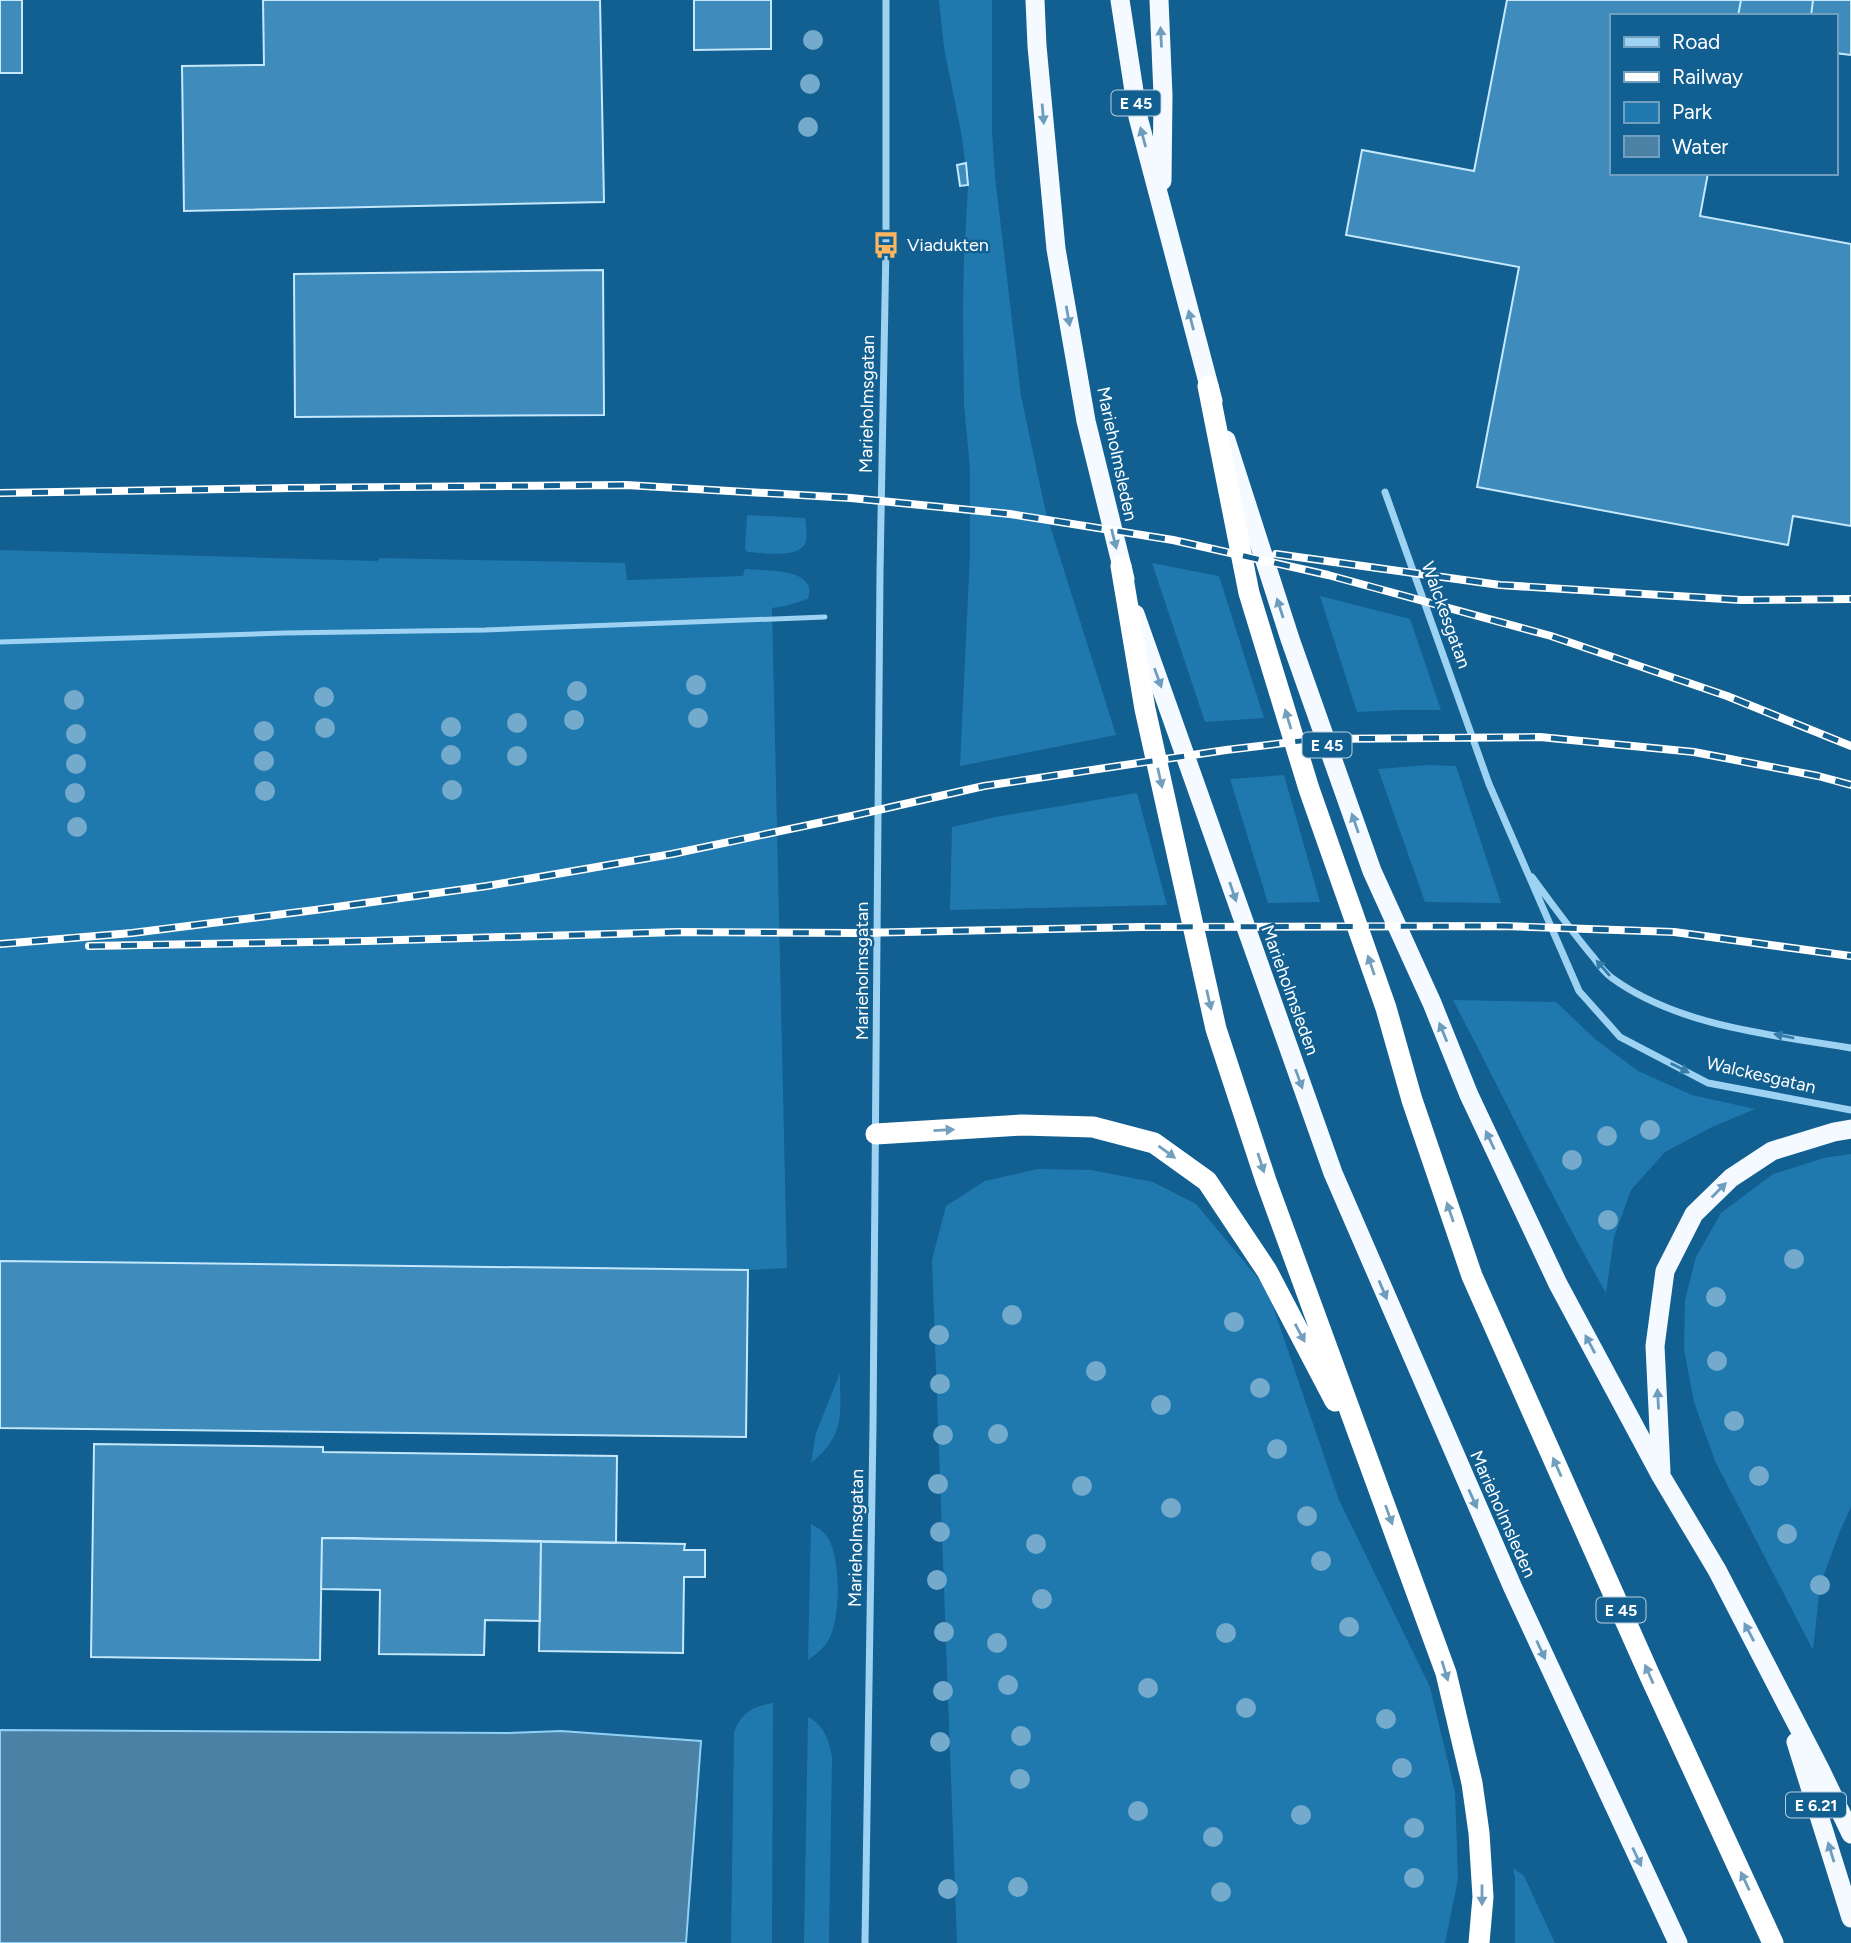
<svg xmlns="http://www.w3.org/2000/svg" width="1851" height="1943" font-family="Figtree,sans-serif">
<rect width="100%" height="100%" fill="#125f91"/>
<path fill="#2079ae" d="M 939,0 L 992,0 L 992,132 L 995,177 L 1021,396 L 1046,513 L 1116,735 L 960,766 L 970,554 L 970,469 L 964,404 L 963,313 L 964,257 L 968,187 L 962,137 L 944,48 Z
M 747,515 L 805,518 C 806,525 807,534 806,541 C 802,559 762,553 748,552 L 745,549 Z
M 0,550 L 377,561 L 380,558 L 625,563 L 627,580 L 743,576 L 745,569 C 764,571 819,567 808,599 L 785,606 L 772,608 L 787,1268 L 748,1270 L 0,1261 Z
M 1152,563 L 1219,576 L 1264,718 L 1205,722 Z
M 1320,596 L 1410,619 L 1441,710 L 1399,710 L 1357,712 Z
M 1427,765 L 1456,766 L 1501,903 L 1425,902 L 1378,769 Z
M 1284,775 L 1320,902 L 1268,903 L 1230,779 Z
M 1137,793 L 1167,905 L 950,910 L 952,827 L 996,817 Z
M 1453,1000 L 1556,1002 L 1595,1039 L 1638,1071 L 1692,1095 L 1755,1109 L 1712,1127 L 1665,1152 L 1631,1190 L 1614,1237 L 1606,1293 C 1551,1197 1504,1097 1453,1000 Z
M 1851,1154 L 1851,1507 L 1840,1531 L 1820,1585 L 1813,1650 L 1715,1461 L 1694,1402 L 1684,1349 L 1685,1300 L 1696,1257 L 1721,1213 L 1773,1174 L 1824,1158 Z
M 1038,1169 L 1091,1170 L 1153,1182 L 1196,1204 L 1267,1289 L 1339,1500 L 1430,1687 L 1455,1792 L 1458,1879 L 1445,1943 L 957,1943 L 932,1260 L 946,1206 L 985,1181 Z
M 840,1373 C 840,1415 846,1434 811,1463 L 816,1433 Z
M 811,1524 C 818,1528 824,1531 828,1538 C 841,1559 841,1620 828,1641 C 823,1649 815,1655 808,1660 Z
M 773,1703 L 772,1943 L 731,1943 L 734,1733 C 740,1714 753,1706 773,1703 Z
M 808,1717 C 824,1725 829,1740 832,1757 L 829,1943 L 804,1943 Z
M 1513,1868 L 1524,1876 L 1555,1943 L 1515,1943 L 1515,1878 Z"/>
<path fill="#4a81a4" stroke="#8fd0f6" stroke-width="2" d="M 0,1730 L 507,1733 L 561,1731 L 701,1741 L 686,1943 L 0,1943 Z"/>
<path fill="#3e8bbc" stroke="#c5e8fd" stroke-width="2" d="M 0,0 L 22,0 L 22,73 L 0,73 Z
M 263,0 L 600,0 L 604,202 L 184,211 L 182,66 L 264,65 Z
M 694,0 L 771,0 L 771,49 L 694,50 Z
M 1507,0 L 1741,0 L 1738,16 L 1611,16 L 1611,173 L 1708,173 L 1700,216 L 1851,244 L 1851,526 L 1793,516 L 1788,545 L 1477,487 L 1519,267 L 1346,235 L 1362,150 L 1474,171 Z
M 1741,0 L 1813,0 L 1811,16 L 1738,16 Z
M 1813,0 L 1851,0 L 1851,55 L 1835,53 L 1835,16 L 1811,16 Z
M 966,163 L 968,185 L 960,186 L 957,165 Z
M 603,270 L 604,415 L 295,417 L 294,274 Z
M 0,1261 L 748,1270 L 746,1437 L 0,1428 Z
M 94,1444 L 323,1447 L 323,1452 L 617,1456 L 616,1543 L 322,1538 L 320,1660 L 91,1657 Z
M 322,1538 L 541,1541 L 540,1621 L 485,1620 L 484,1655 L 379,1654 L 380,1590 L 321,1589 Z
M 541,1541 L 685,1544 L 684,1550 L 705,1550 L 705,1577 L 684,1577 L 683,1653 L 539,1651 Z"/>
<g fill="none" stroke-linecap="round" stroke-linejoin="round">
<path stroke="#9ed2f2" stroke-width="5" d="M 0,642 L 284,633 L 485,630 L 825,617"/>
<path stroke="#9ed2f2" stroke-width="7" d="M 1385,492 L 1489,784 L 1579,991 L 1620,1037 L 1708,1083 L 1851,1110
M 1532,877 C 1552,904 1572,932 1594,958 C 1599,965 1605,973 1612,978 C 1678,1026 1772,1035 1851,1048
M 865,1943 L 873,1426 L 880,572 L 886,245 L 886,0"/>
<path stroke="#f4faff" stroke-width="19" d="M 1035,0 L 1037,46 L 1056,249 L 1086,421 L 1125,579
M 1120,0 L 1138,117 L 1213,401
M 1159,0 L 1163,95 L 1162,181
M 1226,440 L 1290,639 L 1372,871 L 1432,1003 L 1469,1095 L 1558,1284 L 1661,1476 L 1717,1570 L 1820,1769 L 1851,1834
M 1135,614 L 1333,1173 L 1513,1588 L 1678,1943
M 1661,1472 L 1655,1346 L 1665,1271 L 1694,1214 L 1731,1178 L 1772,1151 L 1834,1132 L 1851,1129
M 1796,1742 L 1851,1918"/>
<path stroke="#fff" stroke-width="21" d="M 1208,386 L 1249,593 L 1309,789 L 1386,1008 L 1412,1100 L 1472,1276 L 1650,1676 L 1773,1943
M 1121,566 L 1145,709 L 1216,1029 L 1266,1181 L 1446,1673 L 1472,1783 L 1479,1833 L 1483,1897 L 1479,1943
M 876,1134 L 1022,1125 L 1093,1127 L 1154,1143 L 1207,1181 L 1267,1271 L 1335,1401"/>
<defs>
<path id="rail" d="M 0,493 L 291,488 L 626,485 L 851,498 L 1010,514 L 1173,540 L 1328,575 L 1551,636 L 1727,696 L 1851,746
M 1276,554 L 1500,585 L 1741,600 L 1851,599
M 0,944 L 132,933 L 315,910 L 487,886 L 672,854 L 856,815 L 984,786 L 1226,750 L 1317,739 L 1540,737 L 1694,752 L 1818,776 L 1851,785
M 89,946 L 366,941 L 678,932 L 859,933 L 1140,927 L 1504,926 L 1674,932 L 1851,956"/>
</defs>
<use href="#rail" stroke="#fff" stroke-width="8"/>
<use href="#rail" stroke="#125f91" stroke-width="5" stroke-dasharray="16" stroke-linecap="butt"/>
</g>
<g fill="#74aacc">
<circle cx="813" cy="40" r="10"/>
<circle cx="810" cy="84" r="10"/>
<circle cx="808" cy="127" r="10"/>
<circle cx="696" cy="685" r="10"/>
<circle cx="577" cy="691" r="10"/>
<circle cx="324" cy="697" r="10"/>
<circle cx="74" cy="700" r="10"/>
<circle cx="698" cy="718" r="10"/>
<circle cx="574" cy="720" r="10"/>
<circle cx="517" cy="723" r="10"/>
<circle cx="451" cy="727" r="10"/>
<circle cx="325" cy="728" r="10"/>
<circle cx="264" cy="731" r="10"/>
<circle cx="76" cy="734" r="10"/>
<circle cx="451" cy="755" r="10"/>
<circle cx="517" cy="756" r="10"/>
<circle cx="264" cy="761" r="10"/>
<circle cx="76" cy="764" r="10"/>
<circle cx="452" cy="790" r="10"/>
<circle cx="265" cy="791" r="10"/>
<circle cx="75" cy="793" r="10"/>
<circle cx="77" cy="827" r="10"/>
<circle cx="1650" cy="1130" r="10"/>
<circle cx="1607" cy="1136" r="10"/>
<circle cx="1572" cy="1160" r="10"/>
<circle cx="1608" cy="1220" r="10"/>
<circle cx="1794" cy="1259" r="10"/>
<circle cx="1716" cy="1297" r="10"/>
<circle cx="1012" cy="1315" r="10"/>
<circle cx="1234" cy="1322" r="10"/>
<circle cx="939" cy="1335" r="10"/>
<circle cx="1717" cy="1361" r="10"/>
<circle cx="1096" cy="1371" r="10"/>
<circle cx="940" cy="1384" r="10"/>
<circle cx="1260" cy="1388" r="10"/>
<circle cx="1161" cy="1405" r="10"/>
<circle cx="1734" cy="1421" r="10"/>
<circle cx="998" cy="1434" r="10"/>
<circle cx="943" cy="1435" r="10"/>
<circle cx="1277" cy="1449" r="10"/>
<circle cx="1759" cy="1476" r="10"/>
<circle cx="938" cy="1484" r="10"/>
<circle cx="1082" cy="1486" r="10"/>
<circle cx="1171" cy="1508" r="10"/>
<circle cx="1307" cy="1516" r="10"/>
<circle cx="940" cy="1532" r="10"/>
<circle cx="1787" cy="1534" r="10"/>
<circle cx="1036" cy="1544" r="10"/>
<circle cx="1321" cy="1561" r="10"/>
<circle cx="937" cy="1580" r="10"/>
<circle cx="1820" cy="1585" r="10"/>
<circle cx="1042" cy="1599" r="10"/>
<circle cx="1349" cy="1627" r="10"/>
<circle cx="944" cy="1632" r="10"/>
<circle cx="1226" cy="1633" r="10"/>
<circle cx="997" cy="1643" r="10"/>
<circle cx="1008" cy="1685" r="10"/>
<circle cx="1148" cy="1688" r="10"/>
<circle cx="943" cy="1691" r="10"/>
<circle cx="1246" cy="1708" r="10"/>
<circle cx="1386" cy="1719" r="10"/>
<circle cx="1021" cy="1736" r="10"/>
<circle cx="940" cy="1742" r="10"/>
<circle cx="1402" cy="1768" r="10"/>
<circle cx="1020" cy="1779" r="10"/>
<circle cx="1138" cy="1811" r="10"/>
<circle cx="1301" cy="1815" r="10"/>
<circle cx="1414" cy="1828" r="10"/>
<circle cx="1213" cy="1837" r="10"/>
<circle cx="1414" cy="1878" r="10"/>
<circle cx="1018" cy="1887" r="10"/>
<circle cx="948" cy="1889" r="10"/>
<circle cx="1221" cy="1892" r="10"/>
</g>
<defs><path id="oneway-solid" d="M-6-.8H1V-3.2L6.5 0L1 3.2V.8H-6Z" transform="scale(1.75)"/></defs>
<g fill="#6c9dbd">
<use href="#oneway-solid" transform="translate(1161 37) rotate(-93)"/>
<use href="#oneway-solid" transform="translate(1043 114) rotate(85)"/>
<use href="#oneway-solid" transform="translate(1143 137) rotate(-105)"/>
<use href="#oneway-solid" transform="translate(1068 316) rotate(80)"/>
<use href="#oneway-solid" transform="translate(1191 320) rotate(-104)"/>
<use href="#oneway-solid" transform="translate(1114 539) rotate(76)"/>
<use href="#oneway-solid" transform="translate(1280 608) rotate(-108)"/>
<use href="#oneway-solid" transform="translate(1158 678) rotate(70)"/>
<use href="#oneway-solid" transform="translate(1355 823) rotate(-109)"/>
<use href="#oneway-solid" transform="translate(1233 892) rotate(71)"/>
<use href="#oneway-solid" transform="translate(1443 1032) rotate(-112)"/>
<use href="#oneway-solid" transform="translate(1299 1079) rotate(70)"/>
<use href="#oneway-solid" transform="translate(1490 1140) rotate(-115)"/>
<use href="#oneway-solid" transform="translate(1719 1190) rotate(-45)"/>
<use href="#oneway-solid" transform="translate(1383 1290) rotate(67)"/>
<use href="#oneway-solid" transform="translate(1590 1344) rotate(-118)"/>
<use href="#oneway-solid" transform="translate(1658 1399) rotate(-93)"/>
<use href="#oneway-solid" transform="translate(1473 1499) rotate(66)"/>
<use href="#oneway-solid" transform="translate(1749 1632) rotate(-118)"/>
<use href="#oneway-solid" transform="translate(1541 1650) rotate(65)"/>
<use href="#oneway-solid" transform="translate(1831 1852) rotate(-107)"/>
<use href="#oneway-solid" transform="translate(1637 1857) rotate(65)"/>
</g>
<g fill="#719fbd">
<use href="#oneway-solid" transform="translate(1288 719) rotate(-107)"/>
<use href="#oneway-solid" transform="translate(1160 778) rotate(77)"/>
<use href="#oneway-solid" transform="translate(1371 965) rotate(-109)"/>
<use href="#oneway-solid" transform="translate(1209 1000) rotate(77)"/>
<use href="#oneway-solid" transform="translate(944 1130) rotate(-3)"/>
<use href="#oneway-solid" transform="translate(1167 1152) rotate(36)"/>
<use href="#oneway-solid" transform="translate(1261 1163) rotate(72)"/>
<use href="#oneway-solid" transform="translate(1450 1212) rotate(-109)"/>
<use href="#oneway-solid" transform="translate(1300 1333) rotate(62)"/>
<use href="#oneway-solid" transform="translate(1557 1467) rotate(-114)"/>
<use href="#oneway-solid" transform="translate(1389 1515) rotate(70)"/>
<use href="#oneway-solid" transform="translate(1445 1671) rotate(73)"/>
<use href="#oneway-solid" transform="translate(1649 1674) rotate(-114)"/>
<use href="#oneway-solid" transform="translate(1745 1881) rotate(-115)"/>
<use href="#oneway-solid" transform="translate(1482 1895) rotate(90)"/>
</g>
<g fill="#357ca9">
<use href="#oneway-solid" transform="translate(1603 968) rotate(-131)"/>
<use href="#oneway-solid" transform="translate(1784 1036) rotate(-169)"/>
<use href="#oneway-solid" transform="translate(1680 1068) rotate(27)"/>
</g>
<defs>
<symbol id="bus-bare" viewBox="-9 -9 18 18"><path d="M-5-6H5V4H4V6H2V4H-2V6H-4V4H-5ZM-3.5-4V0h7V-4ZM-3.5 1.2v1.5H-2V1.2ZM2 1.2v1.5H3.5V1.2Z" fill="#ffb65f" stroke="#125f91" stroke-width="2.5" paint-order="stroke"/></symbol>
</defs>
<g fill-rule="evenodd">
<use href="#bus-bare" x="867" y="226" width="38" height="38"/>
</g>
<g text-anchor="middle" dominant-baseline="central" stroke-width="5" stroke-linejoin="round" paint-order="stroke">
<g fill="#125f91" stroke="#b8cfde" stroke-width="2">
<rect x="1111.5" y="90.5" width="49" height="25" rx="5"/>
<rect x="1302.5" y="732.5" width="49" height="25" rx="5"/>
<rect x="1596.5" y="1597.5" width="49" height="25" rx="5"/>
<rect x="1786" y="1792.5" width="60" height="25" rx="5"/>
</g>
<g font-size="16" font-weight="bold" fill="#fff">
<text x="1136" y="103">E 45</text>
<text x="1327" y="745">E 45</text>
<text x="1621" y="1610">E 45</text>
<text x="1816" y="1805">E 6.21</text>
</g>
<g font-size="18" fill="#fff" stroke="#125f91" text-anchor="start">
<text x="907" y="245">Viadukten</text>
</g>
<g font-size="18" fill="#fff" stroke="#125f91">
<text transform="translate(867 404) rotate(-89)">Marieholmsgatan</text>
<text transform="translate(1117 454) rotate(78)">Marieholmsleden</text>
<text transform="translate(1446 615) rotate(70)">Walckesgatan</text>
<text transform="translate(862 971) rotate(-90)">Marieholmsgatan</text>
<text transform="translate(1290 990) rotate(70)">Marieholmsleden</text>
<text transform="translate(1761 1075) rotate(13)">Walckesgatan</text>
<text transform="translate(1503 1514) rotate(66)">Marieholmsleden</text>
<text transform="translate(856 1538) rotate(-89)">Marieholmsgatan</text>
</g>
</g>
<rect x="1610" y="14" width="228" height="161" fill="#125f91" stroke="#719fbd" stroke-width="2"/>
<rect x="1624" y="37" width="35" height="10" fill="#9ed2f2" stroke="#719fbd" stroke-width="2"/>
<text x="1672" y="49" font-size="21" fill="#ffffff">Road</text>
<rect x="1624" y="72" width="35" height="10" fill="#ffffff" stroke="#719fbd" stroke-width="2"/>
<text x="1672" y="84" font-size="21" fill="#ffffff">Railway</text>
<rect x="1624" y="102" width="35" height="21" fill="#2079ae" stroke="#719fbd" stroke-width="2"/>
<text x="1672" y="119" font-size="21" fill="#ffffff">Park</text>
<rect x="1624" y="136" width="35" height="21" fill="#4a81a4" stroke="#719fbd" stroke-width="2"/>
<text x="1672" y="154" font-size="21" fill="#ffffff">Water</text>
</svg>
